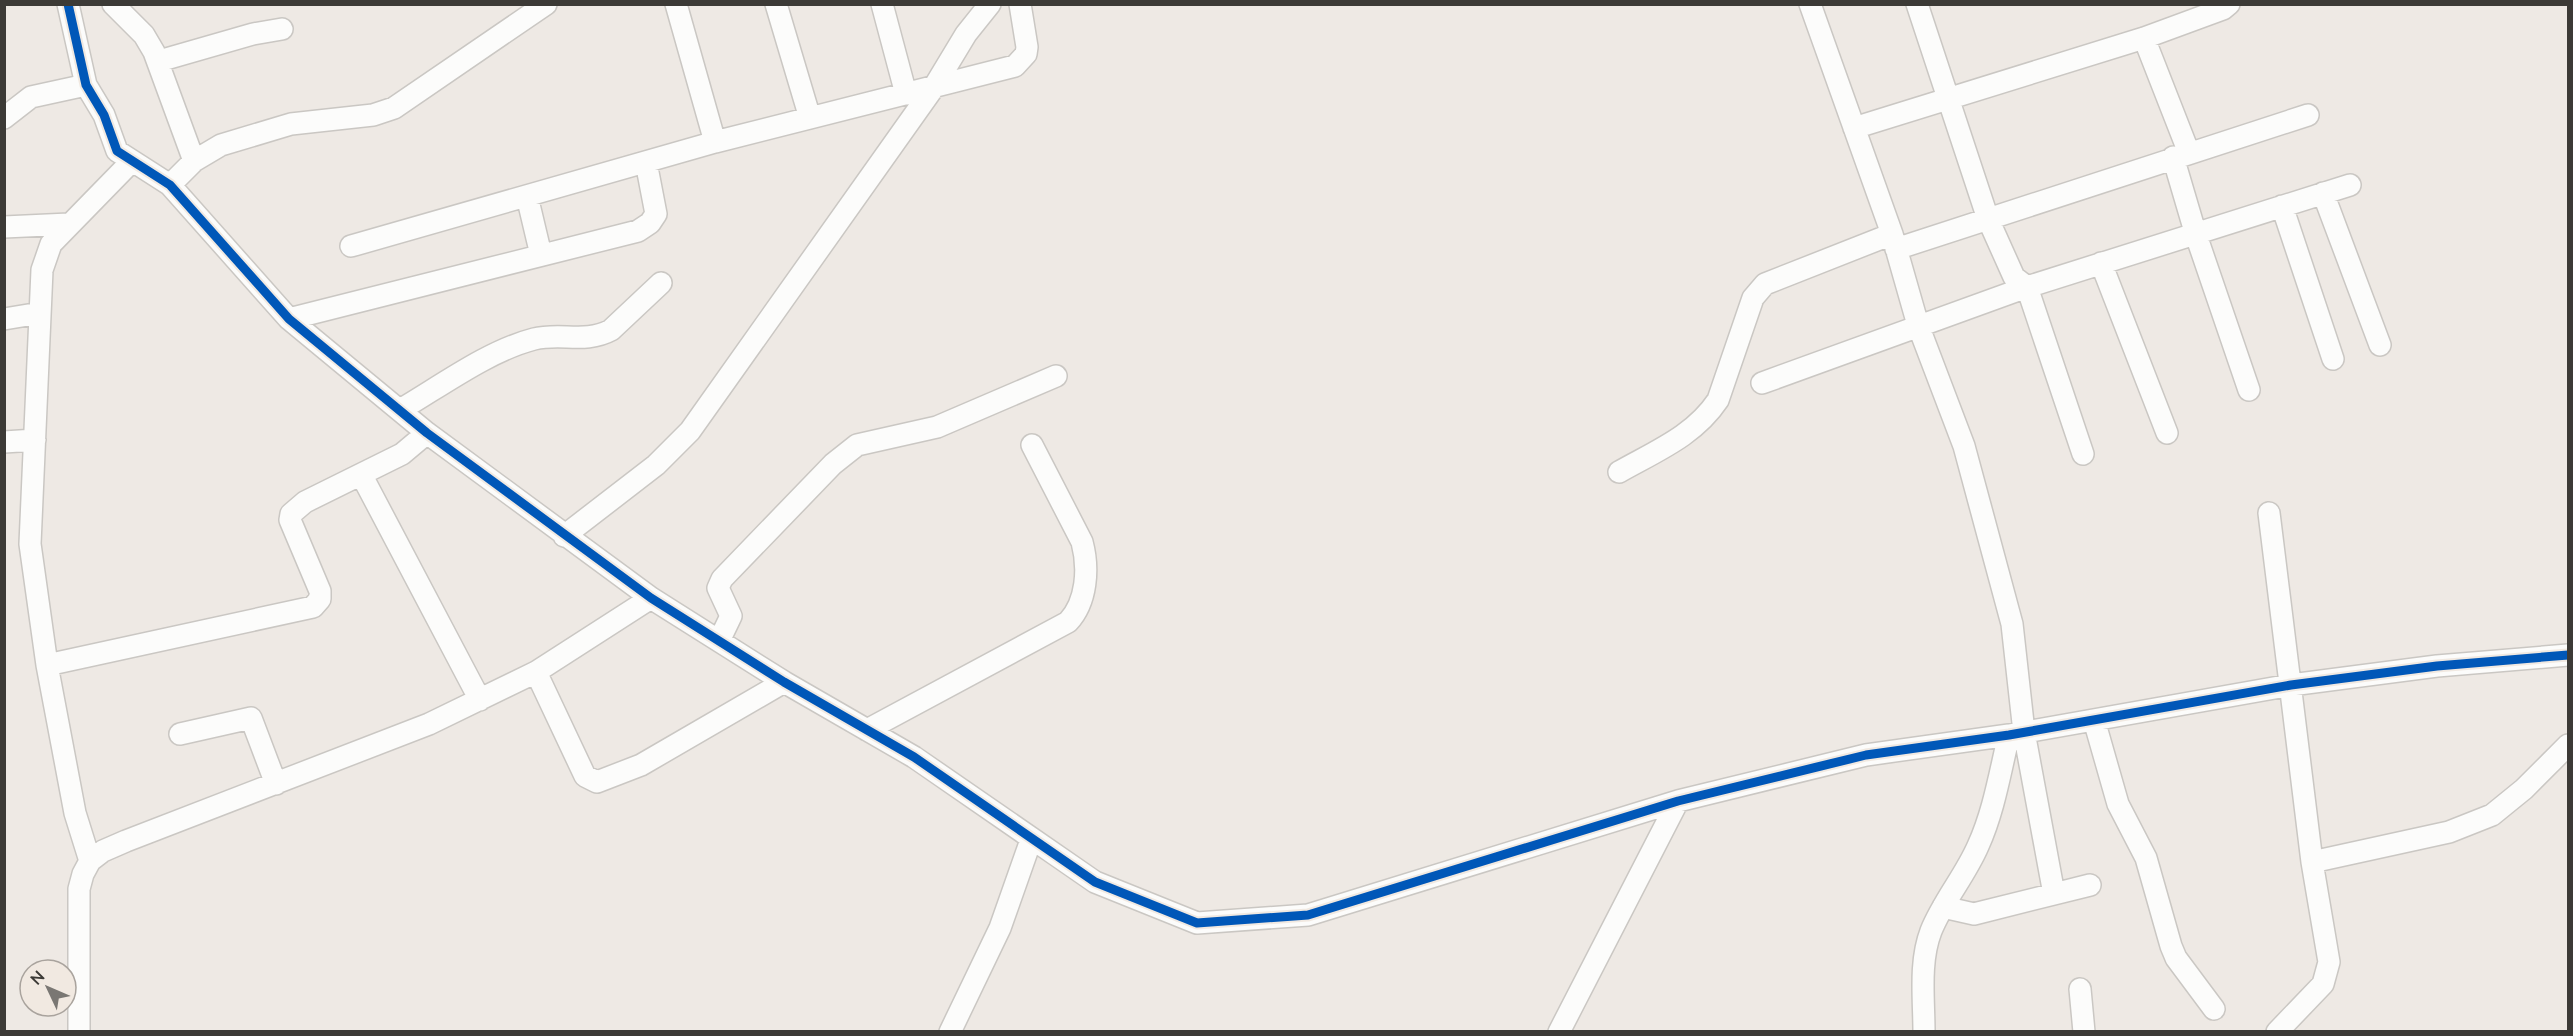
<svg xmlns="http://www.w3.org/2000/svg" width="2573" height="1036" font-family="Mulish,sans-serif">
<rect width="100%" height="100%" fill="#eee9e4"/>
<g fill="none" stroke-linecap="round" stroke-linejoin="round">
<defs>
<path id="minor" d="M 68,4 L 86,85 L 104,115 L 117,151 L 170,185 L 289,319 L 427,433 L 651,598 L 784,682 L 914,757 L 1095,882 L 1197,923 L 1308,915 L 1678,801 L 1866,755 L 2009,735 L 2291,685 L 2437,666 L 2568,655
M 113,4 L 144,35 L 154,52 L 194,161
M 676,4 L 715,142
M 776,4 L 810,118
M 882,4 L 906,94
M 1810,4 L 1892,234 L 1918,325 L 1964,446 L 2012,624 L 2024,732 L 2054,894
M 1917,4 L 1988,219 L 2014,277 L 2027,287 L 2083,454
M 2144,38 L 2189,153
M 159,61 L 253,34 L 282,29
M 4,118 L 31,97 L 86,85
M 1854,128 L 2144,38 L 2223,9 L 2229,4
M 2173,157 L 2196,235 L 2249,390
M 170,185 L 194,161 L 221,145 L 291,124 L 373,115 L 394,108 L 546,4
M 2323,193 L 2380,345
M 527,196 L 541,255
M 2282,206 L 2333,359
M 4,227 L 69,224
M 351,246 L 715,142 L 1015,66 L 1026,54 L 1027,47 L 1020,4
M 1896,249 L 2308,115
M 2101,263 L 2167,433
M 4,319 L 40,313
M 289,319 L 638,231 L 650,223 L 656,214 L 646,162
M 1762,383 L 2027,287 L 2350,185
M 400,410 C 441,386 488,351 534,339 C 561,332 585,344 611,330 L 661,283
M 4,442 L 35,440
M 1619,472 C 1656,451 1694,436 1718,400 L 1753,298 L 1765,284 L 1892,234
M 362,476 L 480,700
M 2269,513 L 2312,862 L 2329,962 L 2323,984 L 2277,1032
M 564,536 L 656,465 L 690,431 L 934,87 L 966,34 L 990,4
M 719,641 L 731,616 L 718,588 L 722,579 L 833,464 L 857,445 L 937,427 L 1056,376
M 47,665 L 313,607 L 320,599 L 320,591 L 290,520 L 291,514 L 305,502 L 402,454 L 427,433
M 536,672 L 585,776 L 597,782 L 641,765 L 784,682
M 2094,720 L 2118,804 L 2146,858 L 2171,946 L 2176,958 L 2214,1009
M 867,730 L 1068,622 C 1087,602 1089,568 1082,542 L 1032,445
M 180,734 L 251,718 L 276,784
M 90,861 L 75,813 L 47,665 L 30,544 L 42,270 L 51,244 L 132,161
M 2312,862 L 2449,832 L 2492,815 L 2524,789 L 2568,745
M 1943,907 L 1974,914 L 2090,885
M 2080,989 L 2084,1032
M 79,1032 L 79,889 L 83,874 L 90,861 L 103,851 L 126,841 L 429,724 L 536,672 L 651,598
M 950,1032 L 1000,928 L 1031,840
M 1559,1032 L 1678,801
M 1924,1032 C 1924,999 1919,962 1931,931 C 1943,901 1965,876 1978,846 C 1994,811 2000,772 2009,735"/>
</defs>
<use href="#minor" stroke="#cac7c3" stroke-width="24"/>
<use href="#minor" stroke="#fcfcfb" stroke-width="21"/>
<defs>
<path id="cycleway" d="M 68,4 L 86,85 L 104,115 L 117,151 L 170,185 L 289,319 L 427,433 L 651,598 L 784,682 L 914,757 L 1095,882 L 1197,923 L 1308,915 L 1678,801 L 1866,755 L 2009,735 L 2291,685 L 2437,666 L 2568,655"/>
</defs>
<use href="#cycleway" stroke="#f1e9e1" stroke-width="13"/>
<use href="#cycleway" stroke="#0057b8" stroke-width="9"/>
</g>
<rect width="2573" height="1036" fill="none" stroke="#3c3a36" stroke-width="12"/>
<g transform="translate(48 988) rotate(314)"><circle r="28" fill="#f1e9e1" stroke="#a9a39d" stroke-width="1.5"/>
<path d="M0-4.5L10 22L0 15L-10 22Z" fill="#7a7773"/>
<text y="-9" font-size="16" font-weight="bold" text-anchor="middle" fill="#3c3a36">N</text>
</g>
</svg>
